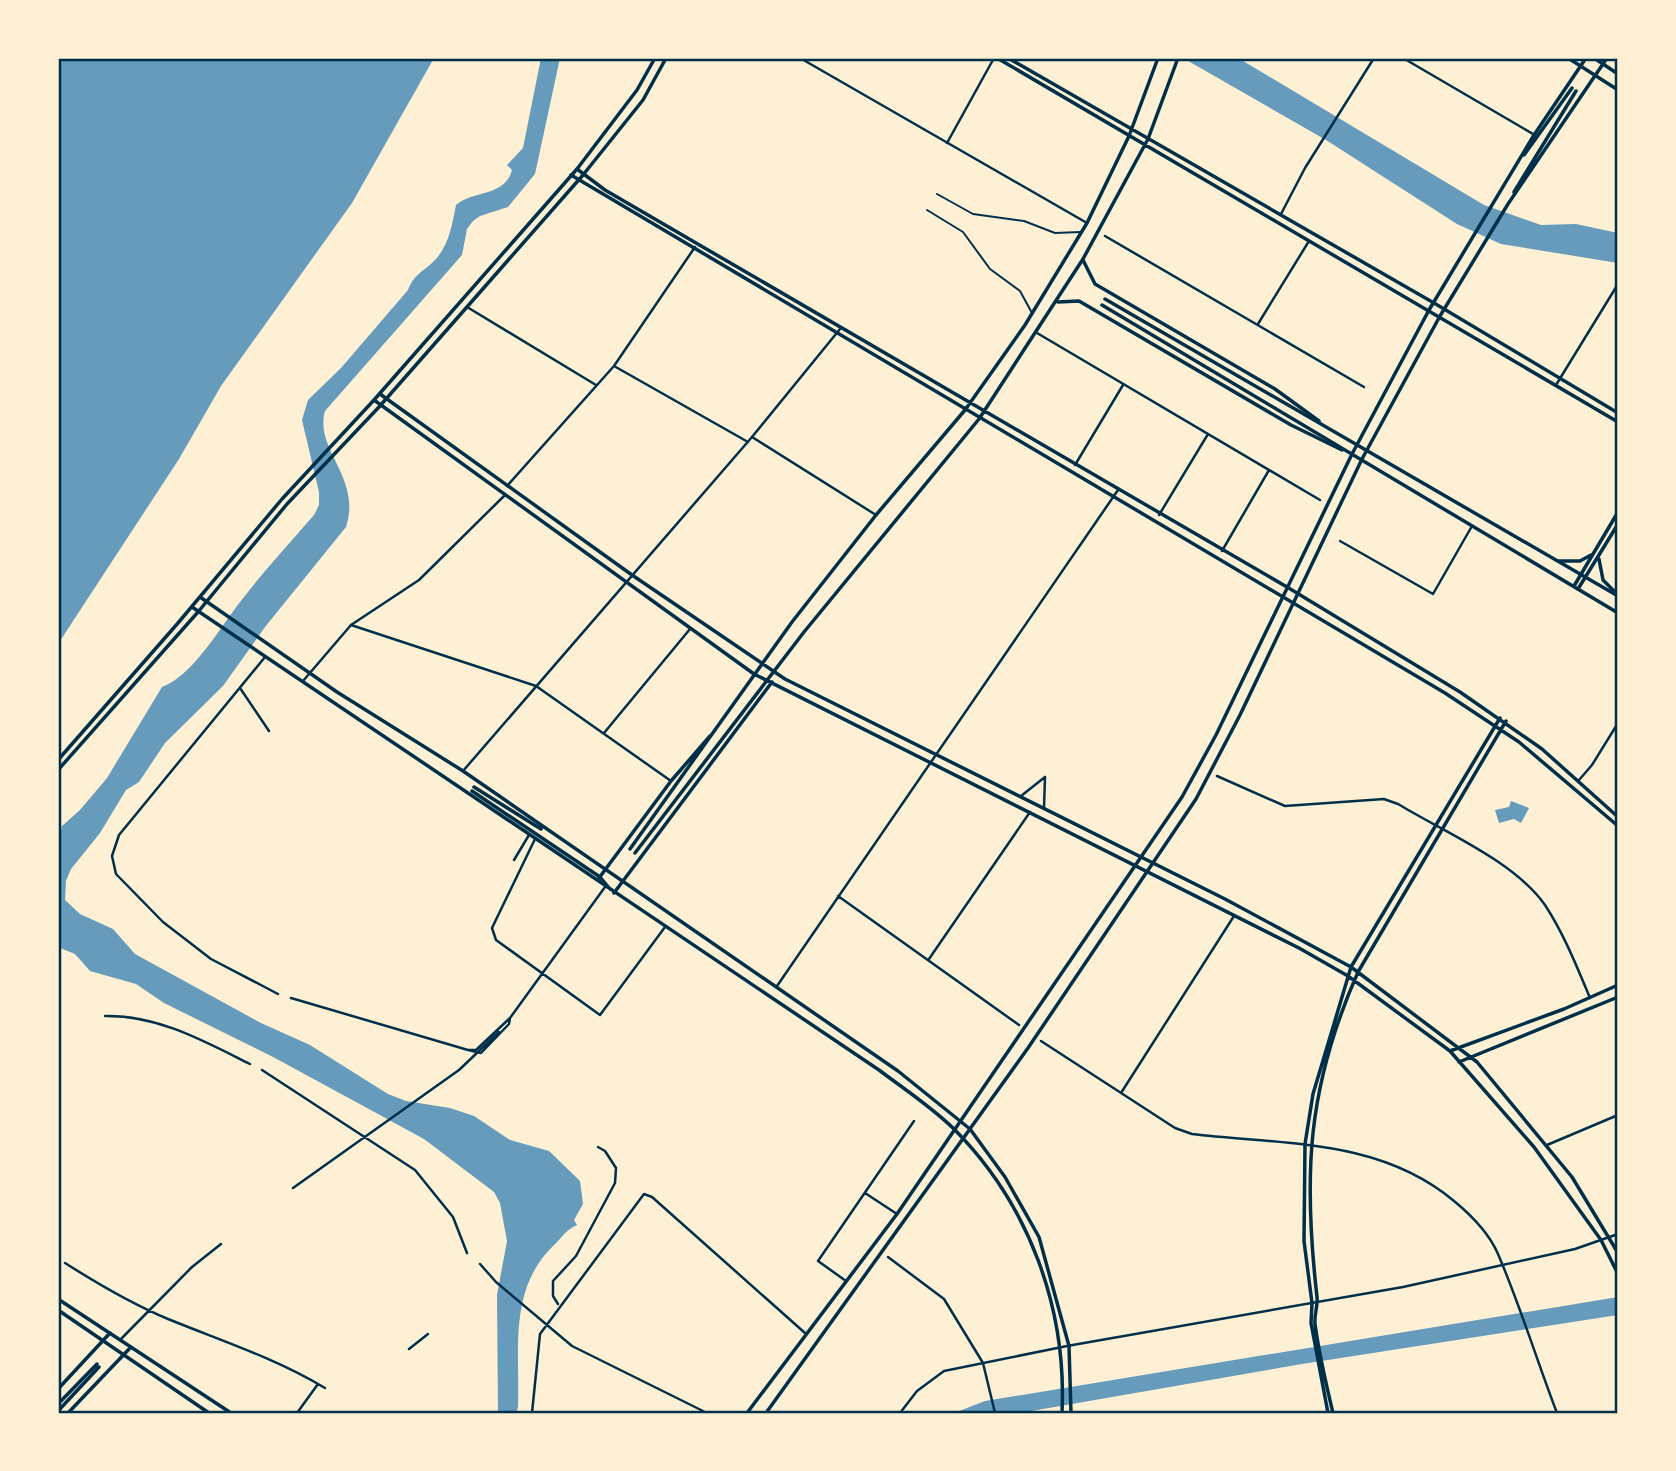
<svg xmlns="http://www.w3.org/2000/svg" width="1676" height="1471" font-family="'Work Sans',sans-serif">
<rect width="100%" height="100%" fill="#fdf0d5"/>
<path fill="#669bbc" d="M 58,58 L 434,58 L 352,203 L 221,386 L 179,459 L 58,644 Z
M 541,58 L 560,58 L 535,174 L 508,207 L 480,216 L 473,221 L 467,229 L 462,255 L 325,411 C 314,450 362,477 346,527 L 265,627 L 223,686 L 165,743 L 139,782 L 126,790 L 100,833 L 71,869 L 66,881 L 65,900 L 80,914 L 113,929 L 135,954 L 261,1023 L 310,1045 L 388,1094 L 406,1101 L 450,1108 L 474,1116 L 510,1140 L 549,1151 L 580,1181 L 583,1204 L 574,1220 L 577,1225 C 564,1231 562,1238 553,1246 C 508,1290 520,1351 518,1407 L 516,1413 L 498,1413 L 497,1295 L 507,1241 L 500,1203 L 494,1192 L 424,1139 L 275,1058 L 164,1003 L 136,984 L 90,971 L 75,954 L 58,947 L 58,843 L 62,826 L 80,810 L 107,778 L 162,687 C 192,676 218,631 237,606 C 261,574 288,545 314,515 L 319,505 L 319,492 L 302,420 L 308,400 L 341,368 L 408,290 C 414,275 421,273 433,262 C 449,247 452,225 456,205 C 474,190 505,197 512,170 L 507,165 L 523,148 Z
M 1183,58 L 1238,58 L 1484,205 L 1541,225 L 1576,224 L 1618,233 L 1618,263 L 1501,244 L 1457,224 L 1326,140 Z
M 1511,801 L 1529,808 L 1521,823 L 1514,819 L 1499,823 L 1495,810 L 1509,807 Z
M 1618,1297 L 1618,1315 L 1302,1364 L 1020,1413 L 954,1413 L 985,1401 Z"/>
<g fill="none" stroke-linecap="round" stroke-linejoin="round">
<path stroke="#003049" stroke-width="2" d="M 937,194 L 973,214 L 1024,221 L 1055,233 L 1081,232
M 927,210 L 963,232 L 990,269 L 1020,291 L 1032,313"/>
<path stroke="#003049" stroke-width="2.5" d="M 800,58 L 1087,223
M 1403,58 L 1533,134
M 1281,214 L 1305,168 L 1374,58
M 1105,236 L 1364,387
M 467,307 L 596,385
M 1258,324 L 1309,241
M 1037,333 L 1320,500
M 614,366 L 748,442
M 1556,385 L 1618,284
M 752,437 L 876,515
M 1075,465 L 1123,385
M 507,486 L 614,366 L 695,247
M 1159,515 L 1208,434
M 1340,541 L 1433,594 L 1472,526
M 1222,551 L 1269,470
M 351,625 L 536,686 L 671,781
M 265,657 L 119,835 L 112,856 L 116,874 L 163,922 L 211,959 L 278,994
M 240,688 L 269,731
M 604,733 L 690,629
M 1217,776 L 1285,806 L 1384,799 L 1398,804 C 1444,832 1514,861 1545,905 C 1564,934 1577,967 1590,998
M 1579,780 L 1592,765 L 1618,723
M 1021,796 L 1045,777
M 1044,808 L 1045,777
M 535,839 L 492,928 L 496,940 L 600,1015 L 665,927
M 514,860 L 529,835
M 838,896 L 1019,1025
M 929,959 L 1030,812
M 777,986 L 1118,490
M 291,998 L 468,1050
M 105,1016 C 158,1015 204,1041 250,1064
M 510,1018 L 476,1050 L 468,1050 L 481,1053 L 509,1024 L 510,1018 L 605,887
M 1041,1041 L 1175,1128 L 1192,1134 C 1283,1145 1379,1138 1454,1201 C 1471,1215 1489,1233 1498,1254 C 1520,1305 1537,1361 1557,1413
M 262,1070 L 415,1170 L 453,1217 L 467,1253
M 1121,1093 L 1234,916
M 1547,1145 L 1618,1115
M 293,1188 L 459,1070 L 499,1032
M 865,1193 L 897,1214
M 65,1263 C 98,1284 132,1304 168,1319 C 222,1341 275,1358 325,1388
M 480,1264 L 496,1282 L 572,1346 L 707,1413
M 846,1281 L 818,1261 L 914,1121
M 558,1304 L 553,1296 L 553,1281 L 576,1256 L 615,1183 L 616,1168 L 605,1151 L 598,1147
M 120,1340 L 192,1267 L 221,1244
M 409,1349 L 428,1334
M 297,1413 L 318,1384
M 532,1413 L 540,1334 L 644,1194 L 652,1197 L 805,1333"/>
<path stroke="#003049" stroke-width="2.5" d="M 947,143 L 994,58
M 303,681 L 351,625 L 419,580 L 504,496
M 463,771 L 752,437 L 840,329
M 888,1257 L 944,1299 L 983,1363 L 995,1413
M 900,1413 L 917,1391 L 944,1371 L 1067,1346 L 1403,1287 L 1575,1249 L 1618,1234"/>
<path stroke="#003049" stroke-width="3.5" d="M 997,58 L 1618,422
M 1008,58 L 1434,303 L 1618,413
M 1568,58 L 1618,90
M 1594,58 L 1618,74
M 577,169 L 605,190 L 1287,587 L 1460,692 L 1542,749 L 1618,817
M 571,175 L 1445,693 L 1519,742 L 1618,826
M 1083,260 L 1095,284 L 1275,389 L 1319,421
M 1058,302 L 1079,301 L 1291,425 L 1342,450
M 380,394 L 632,575 L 785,679 L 1225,899 L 1351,967 L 1477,1062 L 1572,1177 L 1618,1253
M 374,400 L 754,674 L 1299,948 L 1348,976 L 1450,1051 L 1534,1147 L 1601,1240 L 1618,1274
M 1599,559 L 1603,580 L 1618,595
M 1559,561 L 1580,561 L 1591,555
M 1574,586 L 1618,512
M 1578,589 L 1618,524
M 630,849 L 792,622 L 876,515 L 965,410 L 1025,325 L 1087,223 L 1129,136 L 1158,58
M 635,853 L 804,632 L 979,419 L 1083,259 L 1148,139 L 1178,58
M 599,878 L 671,781 L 710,736
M 614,893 L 772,682
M 1450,1051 L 1564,1009 L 1618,985
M 1459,1062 L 1618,997
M 58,1389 L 110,1333
M 58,1404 L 97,1364
M 58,1411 L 99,1367
M 68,1413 L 131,1347
M 1328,1413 L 1311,1323 L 1312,1303 L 1304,1241 L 1305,1144 L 1313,1094 L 1351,967 L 1500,718
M 1333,1413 C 1326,1384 1319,1354 1315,1324 C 1314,1315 1318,1306 1317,1297 C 1303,1175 1307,1087 1358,972 L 1506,721"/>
<path stroke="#003049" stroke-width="3.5" d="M 1524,155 L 1572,88
M 1514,192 L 1576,91
M 1105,299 L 1618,596
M 1102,305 L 1618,613
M 200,597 L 337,692 L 463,771 L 898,1071 L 970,1129 L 1005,1177 L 1039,1237 L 1069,1346 L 1071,1413
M 192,607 L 879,1070 C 904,1089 932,1107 955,1130 C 1029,1205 1067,1308 1062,1413
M 58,760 L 178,623 L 282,499 L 374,400 L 577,169 L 637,90 L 655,58
M 58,770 L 198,612 L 287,504 L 379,407 L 583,175 L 643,100 L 665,60
M 474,787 L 541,829
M 472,791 L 600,877 L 610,889
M 58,1299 L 231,1413
M 58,1310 L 209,1413
M 747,1413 L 897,1214 L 1182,797 L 1216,735 L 1352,454 L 1429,310 L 1534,135 L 1586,58
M 766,1413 L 1028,1048 L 1196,799 L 1240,715 L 1362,459 L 1440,316 L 1508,204 L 1607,58"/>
</g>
<rect width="1676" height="1471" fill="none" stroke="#fdf0d5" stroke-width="119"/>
<rect x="60" y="60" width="1556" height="1352" fill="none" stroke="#003049" stroke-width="2.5"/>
</svg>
